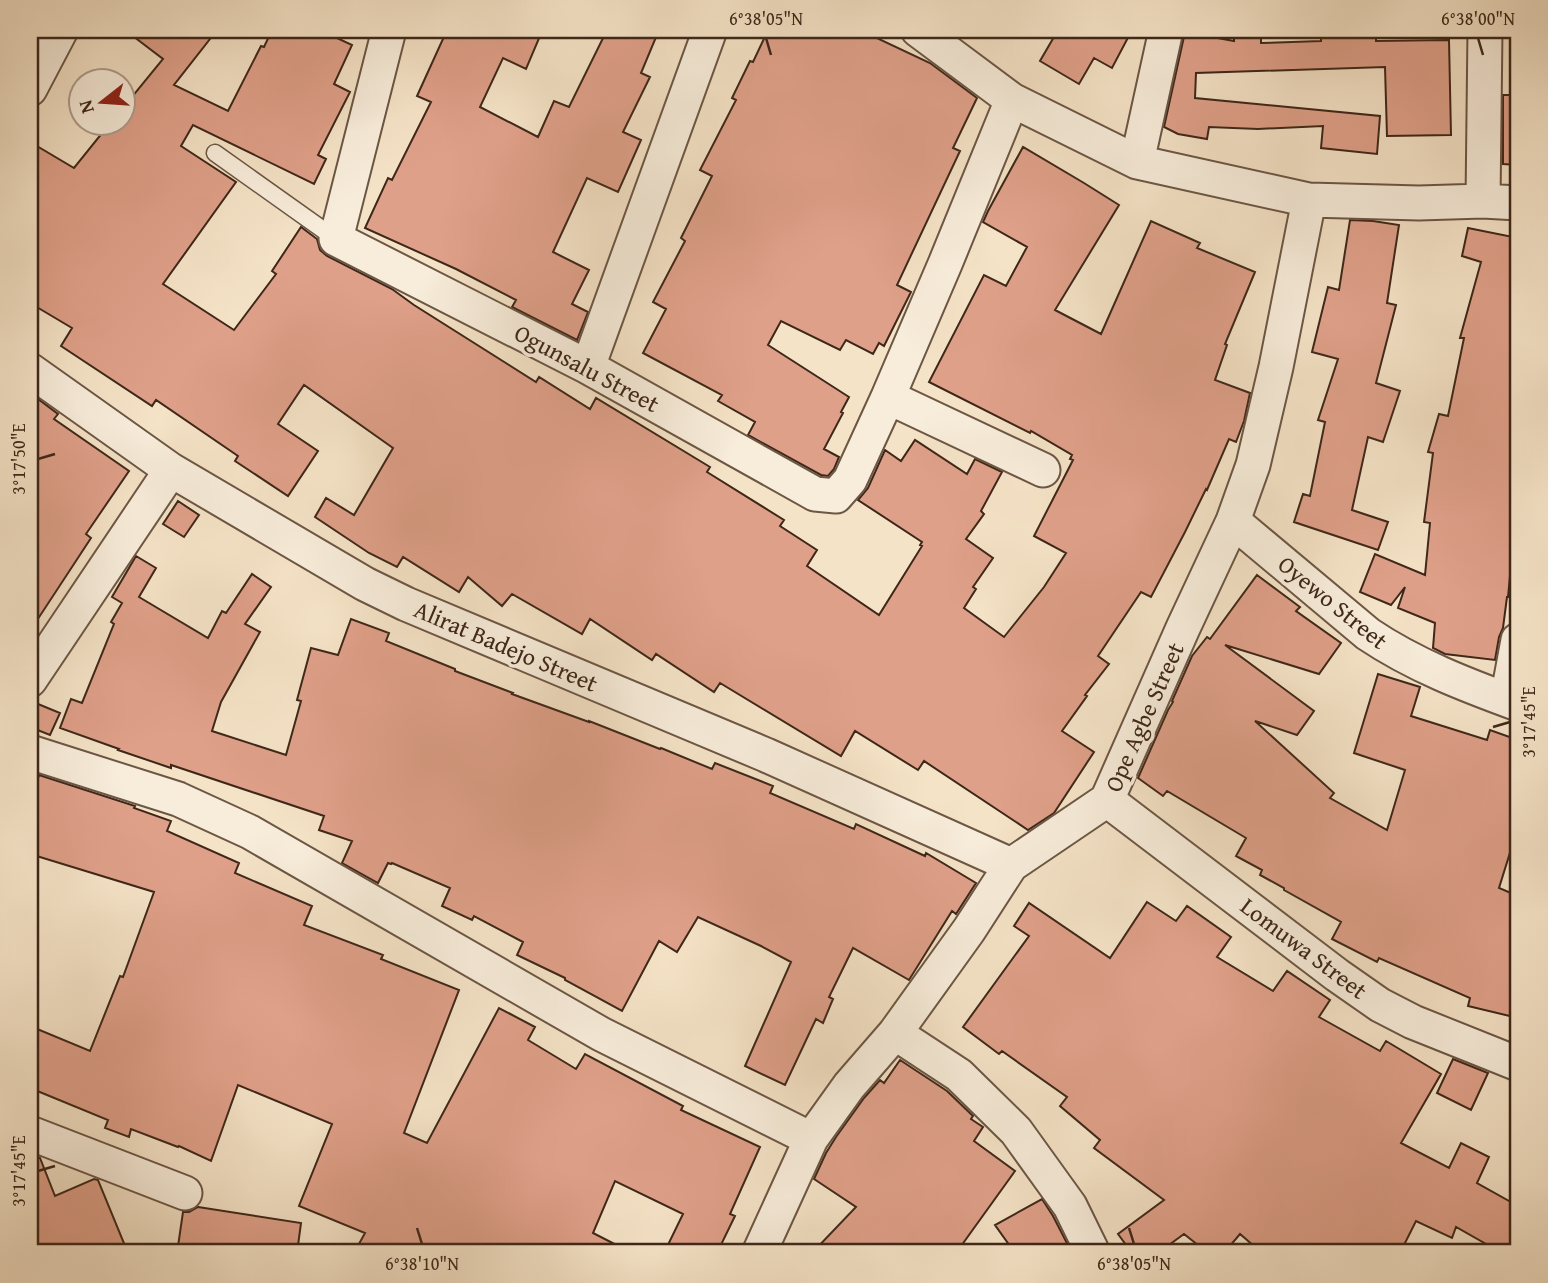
<svg xmlns="http://www.w3.org/2000/svg" width="1548" height="1283" font-family="'Gentium Book Plus',serif">
<rect width="100%" height="100%" fill="#f5e3c7"/>
<filter id="stains"><feTurbulence type="fractalNoise" baseFrequency=".00286" numOctaves="4"/><feColorMatrix values="0 0 0 0 .2 0 0 0 0 .09 0 0 0 0 .02 0 0 0 .5 -.17"/></filter>
<radialGradient id="worn" r=".72"><stop offset=".6" stop-color="#630" stop-opacity="0"/><stop offset="1" stop-color="#630" stop-opacity=".3"/></radialGradient>
<path fill="#dfa089" stroke="#3e2719" stroke-width="2" d="M 125,30 L 217,30 L 174,85 L 228,111 L 261,46 L 264,47 L 272,30 L 320,30 L 352,45 L 334,84 L 350,92 L 318,155 L 326,159 L 314,184 L 193,125 L 181,146 L 236,182 L 163,284 L 234,330 L 276,274 L 272,271 L 301,227 L 317,239 L 320,250 L 327,256 L 392,289 L 414,305 L 536,382 L 539,377 L 590,409 L 596,398 L 710,467 L 707,472 L 784,520 L 780,526 L 817,550 L 807,566 L 879,615 L 922,546 L 920,545 L 922,542 L 858,500 L 868,488 L 885,450 L 901,461 L 915,440 L 967,474 L 975,459 L 1002,472 L 981,511 L 984,514 L 966,539 L 993,558 L 973,587 L 976,589 L 964,608 L 1004,637 L 1044,587 L 1066,553 L 1034,536 L 1073,460 L 1070,459 L 1072,455 L 1031,431 L 1030,433 L 929,382 L 984,275 L 1006,286 L 1027,247 L 983,222 L 988,211 L 1023,147 L 1084,183 L 1119,205 L 1055,310 L 1101,334 L 1151,221 L 1200,243 L 1197,248 L 1255,272 L 1225,344 L 1227,345 L 1215,380 L 1250,393 L 1244,421 L 1236,442 L 1229,439 L 1207,490 L 1206,489 L 1185,532 L 1151,597 L 1141,592 L 1098,656 L 1109,664 L 1085,695 L 1087,696 L 1062,731 L 1094,752 L 1054,813 L 1028,830 L 924,761 L 918,770 L 855,731 L 841,756 L 720,683 L 714,692 L 656,654 L 652,660 L 590,619 L 582,634 L 512,594 L 502,606 L 468,577 L 459,592 L 403,557 L 397,567 L 369,553 L 315,517 L 326,498 L 354,515 L 393,448 L 304,385 L 278,424 L 318,451 L 288,496 L 235,461 L 238,456 L 156,400 L 152,406 L 61,346 L 72,328 L 30,303 L 30,142 L 74,168 L 111,122 L 122,122 L 122,109 L 163,59 Z
M 447,30 L 527,30 L 540,36 L 526,69 L 503,58 L 480,107 L 538,137 L 554,101 L 569,107 L 607,30 L 659,30 L 641,73 L 650,77 L 623,132 L 641,140 L 618,192 L 587,178 L 553,252 L 589,270 L 572,304 L 588,312 L 577,340 L 512,307 L 516,300 L 456,269 L 365,228 L 388,178 L 392,180 L 431,102 L 417,96 Z
M 768,30 L 860,30 L 930,63 L 977,98 L 953,148 L 960,151 L 897,285 L 911,292 L 884,346 L 879,343 L 873,354 L 846,340 L 840,350 L 781,321 L 768,345 L 849,397 L 841,412 L 843,413 L 824,449 L 839,457 L 834,469 L 828,476 L 821,475 L 748,435 L 755,422 L 718,401 L 722,395 L 643,353 L 666,309 L 653,302 L 685,241 L 681,238 L 712,176 L 700,170 L 736,100 L 732,98 L 750,61 L 753,62 Z
M 1058,30 L 1132,30 L 1112,68 L 1094,58 L 1079,84 L 1040,61 Z
M 1321,30 L 1376,30 L 1376,41 L 1449,40 L 1451,135 L 1387,136 L 1385,67 L 1196,73 L 1195,98 L 1380,116 L 1377,154 L 1321,148 L 1323,126 L 1258,129 L 1209,127 L 1207,139 L 1178,134 L 1164,127 L 1185,32 L 1234,41 L 1234,31 L 1261,32 L 1261,43 L 1321,41 Z
M 1503,95 L 1518,95 L 1518,165 L 1503,164 Z
M 1350,220 L 1373,221 L 1399,225 L 1387,303 L 1396,305 L 1376,383 L 1400,391 L 1383,442 L 1368,437 L 1352,510 L 1388,522 L 1378,550 L 1294,522 L 1303,494 L 1310,496 L 1325,422 L 1318,420 L 1338,359 L 1312,352 L 1328,287 L 1339,290 Z
M 1468,228 L 1518,238 L 1518,469 L 1512,491 L 1518,492 L 1518,498 L 1512,544 L 1513,544 L 1508,597 L 1507,597 L 1503,628 L 1499,637 L 1495,660 L 1445,654 L 1433,648 L 1435,623 L 1398,608 L 1405,587 L 1391,605 L 1360,592 L 1375,554 L 1425,575 L 1430,523 L 1424,522 L 1433,453 L 1428,452 L 1439,414 L 1448,416 L 1464,338 L 1460,338 L 1481,262 L 1462,256 Z
M 30,393 L 58,414 L 54,419 L 129,471 L 86,534 L 91,538 L 30,631 Z
M 178,501 L 199,515 L 184,537 L 163,524 Z
M 136,556 L 156,568 L 139,597 L 208,638 L 222,611 L 226,613 L 252,574 L 271,587 L 245,624 L 260,632 L 221,702 L 212,731 L 286,755 L 301,701 L 297,700 L 311,648 L 338,655 L 351,619 L 389,633 L 386,641 L 455,669 L 455,671 L 513,693 L 512,694 L 589,722 L 589,721 L 660,749 L 661,748 L 712,769 L 715,763 L 773,786 L 770,793 L 854,829 L 856,824 L 925,856 L 926,853 L 976,883 L 956,914 L 952,911 L 909,980 L 853,948 L 829,997 L 833,999 L 823,1023 L 816,1019 L 785,1085 L 745,1066 L 791,962 L 761,946 L 698,917 L 677,952 L 659,941 L 622,1011 L 565,980 L 565,978 L 517,955 L 523,942 L 474,916 L 472,920 L 442,906 L 450,888 L 392,863 L 391,864 L 388,863 L 378,883 L 342,863 L 352,841 L 319,830 L 324,816 L 171,765 L 171,768 L 118,750 L 119,749 L 60,728 L 71,699 L 82,703 L 114,624 L 111,622 L 122,603 L 112,597 Z
M 1257,575 L 1300,607 L 1296,611 L 1341,643 L 1319,674 L 1225,645 L 1314,711 L 1297,735 L 1255,721 L 1334,793 L 1330,798 L 1387,830 L 1405,770 L 1354,753 L 1378,674 L 1420,687 L 1411,716 L 1487,740 L 1490,730 L 1518,740 L 1518,827 L 1499,888 L 1518,896 L 1518,1018 L 1468,1006 L 1470,998 L 1379,958 L 1377,962 L 1332,939 L 1341,922 L 1284,890 L 1284,888 L 1260,875 L 1262,870 L 1236,856 L 1246,838 L 1167,791 L 1163,796 L 1138,778 L 1168,710 L 1173,702 L 1172,701 L 1192,656 L 1207,637 L 1210,639 Z
M 38,704 L 60,713 L 50,735 L 30,727 L 30,722 Z
M 39,775 L 135,806 L 134,808 L 171,821 L 167,831 L 239,863 L 235,873 L 312,906 L 304,925 L 383,955 L 381,959 L 459,990 L 404,1133 L 427,1143 L 499,1008 L 535,1027 L 528,1040 L 576,1069 L 585,1054 L 683,1106 L 681,1110 L 760,1147 L 730,1214 L 735,1216 L 717,1253 L 664,1253 L 683,1214 L 615,1181 L 593,1233 L 632,1253 L 354,1253 L 365,1233 L 299,1206 L 332,1124 L 238,1085 L 211,1161 L 179,1146 L 178,1147 L 131,1129 L 129,1137 L 105,1128 L 108,1120 L 30,1088 L 30,1026 L 90,1051 L 120,976 L 123,977 L 154,892 L 30,854 L 30,805 Z
M 1147,902 L 1176,921 L 1187,906 L 1231,937 L 1217,957 L 1273,991 L 1287,971 L 1330,1000 L 1319,1017 L 1380,1051 L 1386,1041 L 1441,1074 L 1401,1143 L 1449,1168 L 1461,1143 L 1489,1157 L 1477,1183 L 1518,1206 L 1518,1253 L 1502,1253 L 1456,1227 L 1452,1238 L 1416,1221 L 1400,1253 L 1262,1253 L 1240,1234 L 1224,1253 L 1208,1253 L 1184,1234 L 1158,1253 L 1132,1253 L 1118,1234 L 1164,1200 L 1094,1148 L 1100,1140 L 1060,1106 L 1067,1097 L 1002,1051 L 999,1054 L 963,1027 L 1029,936 L 1014,926 L 1029,903 L 1110,958 Z
M 1453,1059 L 1488,1073 L 1471,1110 L 1437,1093 Z
M 900,1060 L 947,1091 L 973,1116 L 971,1119 L 983,1127 L 974,1141 L 1015,1171 L 956,1253 L 812,1253 L 856,1207 L 814,1179 L 826,1153 L 836,1137 L 864,1098 L 880,1080 L 884,1083 Z
M 30,1154 L 40,1158 L 55,1196 L 94,1179 L 98,1180 L 128,1253 L 30,1253 Z
M 1042,1199 L 1053,1216 L 1072,1253 L 1015,1253 L 995,1225 Z
M 198,1207 L 301,1223 L 297,1253 L 177,1253 L 183,1212 L 189,1212 Z"/>
<g fill="none" stroke-linecap="round" stroke-linejoin="round">
<defs>
<path id="lane" d="M 215,153 L 336,239"/>
<path id="street" d="M 389,30 L 336,239 L 588,367 L 815,494 L 836,496 L 850,480 L 888,397 L 945,264 L 1012,100
M 918,30 L 1012,100 L 1137,162 L 1309,200 L 1419,203 L 1483,201 L 1485,30
M 30,89 L 61,30
M 1137,162 L 1166,30
M 1483,201 L 1518,203
M 588,367 L 710,30
M 30,370 L 171,470 L 365,584 L 406,604 L 766,755 L 1011,865
M 888,397 L 1043,470
M 1233,521 L 1368,634 C 1414,665 1466,685 1518,704
M 30,680 L 171,470
M 1507,700 L 1518,640
M 30,752 L 178,799 L 250,832 L 601,1034 L 811,1139
M 1107,800 L 1337,975 L 1380,1005 L 1413,1022 L 1518,1064
M 895,1033 L 959,1075 L 1016,1131 L 1070,1206 L 1093,1253
M 30,1133 L 185,1193
M 759,1253 L 811,1139 L 849,1086 L 895,1033 L 969,930 L 1011,865 L 1107,800 L 1183,628 L 1233,521 L 1253,465 L 1276,367 L 1309,200"/>
</defs>
<use href="#lane" stroke="#6c5644" stroke-width="19"/>
<use href="#street" stroke="#6c5644" stroke-width="37"/>
<use href="#lane" stroke="#f8eddb" stroke-width="16"/>
<use href="#street" stroke="#f8eddb" stroke-width="33"/>
</g>
<path fill="none" stroke="#3e2719" stroke-width="2.5" d="M 766,38 L 771,55M 1478,38 L 1483,55M 38,459 L 55,454M 1493,727 L 1510,722M 38,1171 L 55,1166M 417,1228 L 422,1244M 1129,1228 L 1134,1244"/>
<g text-anchor="middle" dominant-baseline="central" stroke-width="7" stroke-linejoin="round" paint-order="stroke">
<g font-size="24" fill="#3e2719" stroke="#f8eddb">
<text transform="translate(587 368) rotate(28)">Ogunsalu Street</text>
<text transform="translate(1333 602) rotate(39)">Oyewo Street</text>
<text transform="translate(506 646) rotate(23)">Alirat Badejo Street</text>
<text transform="translate(1144 717) rotate(-66)">Ope Agbe Street</text>
<text transform="translate(1304 948) rotate(37)">Lomuwa Street</text>
</g>
</g>
<rect width="1548" height="1283" fill="none" stroke="#f5e3c7" stroke-width="77"/>
<g transform="translate(102 102) rotate(253)"><circle r="33" fill="#f8eddb" stroke="#ae9e8d" stroke-width="2"/>
<path d="M0-5L12 26L0 18L-12 26Z" fill="#8f2418"/>
<text y="-10" font-size="19" font-weight="bold" text-anchor="middle" fill="#3e2719">N</text>
</g>
<rect x="38" y="38" width="1472" height="1206" fill="none" stroke="#3e2719" stroke-width="2.5"/>
<g font-size="18" text-anchor="middle" fill="#3e2719">
<text x="766" y="25">6°38'05"N</text>
<text x="1478" y="25">6°38'00"N</text>
<text transform="translate(19 459) rotate(-90)" y="6">3°17'50"E</text>
<text transform="translate(1529 722) rotate(-90)" y="6">3°17'45"E</text>
<text transform="translate(19 1171) rotate(-90)" y="6">3°17'45"E</text>
<text x="422" y="1270">6°38'10"N</text>
<text x="1134" y="1270">6°38'05"N</text>
</g>
<rect width="100%" height="100%" filter="url(#stains)"/>
<rect width="100%" height="100%" fill="url(#worn)"/>
</svg>
